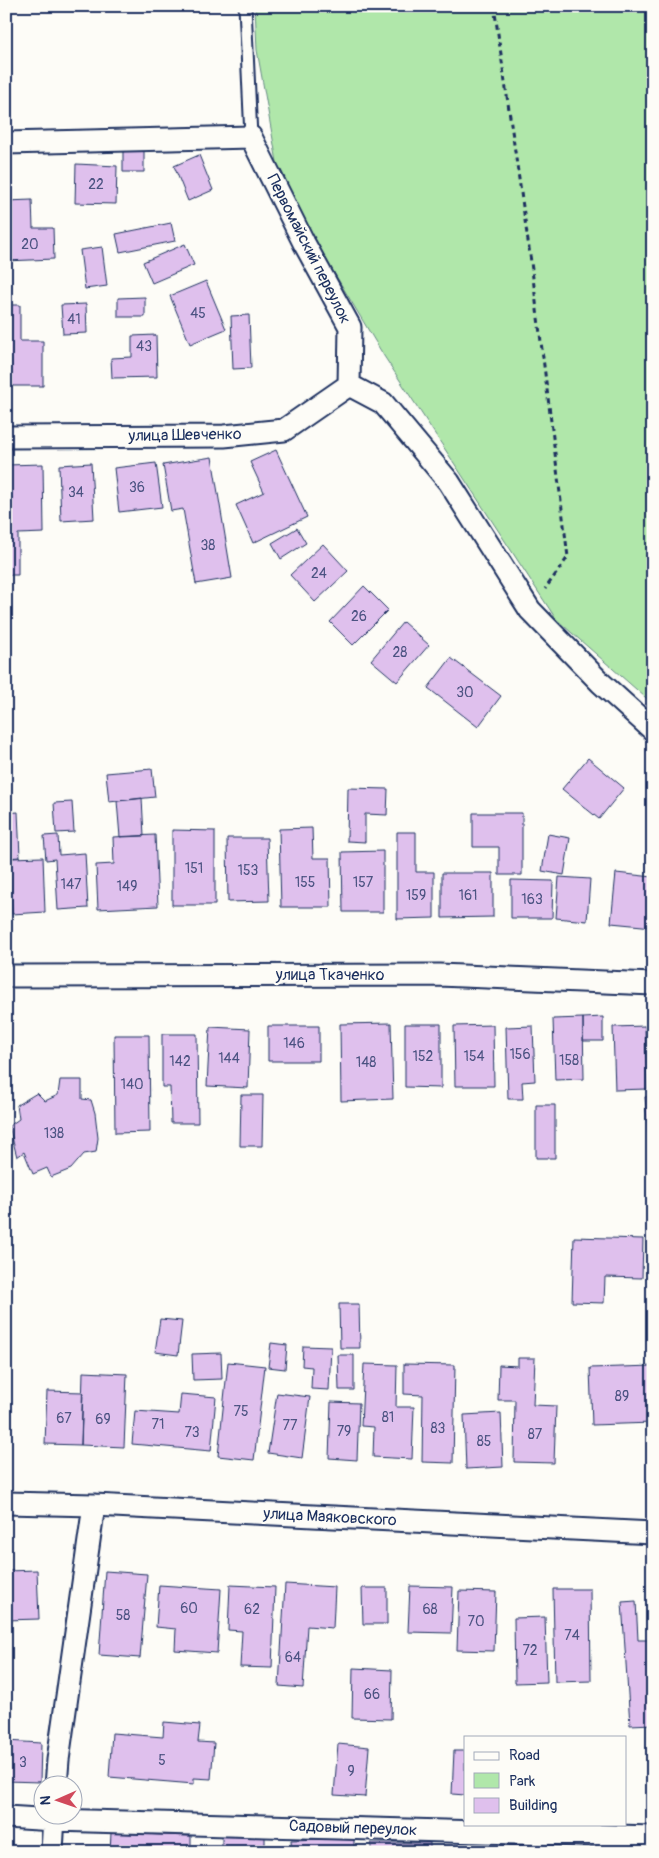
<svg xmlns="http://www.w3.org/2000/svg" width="659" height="1858" font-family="Pangolin,sans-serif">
<rect width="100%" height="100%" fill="#fdfcf7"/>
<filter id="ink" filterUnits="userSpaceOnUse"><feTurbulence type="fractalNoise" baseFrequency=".02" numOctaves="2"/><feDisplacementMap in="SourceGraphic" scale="10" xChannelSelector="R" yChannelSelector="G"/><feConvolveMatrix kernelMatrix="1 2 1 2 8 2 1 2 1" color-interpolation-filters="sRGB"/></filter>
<g filter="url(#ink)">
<path fill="#b0e7aa" stroke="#668b84" d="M 255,6 L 653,6 L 653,704 L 556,619 L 384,356 L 330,266 L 279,173 L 257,50 Z"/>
<path fill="#dfc0ed" stroke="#1b2f5e" d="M 6,54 L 10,54 L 9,108 L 6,108 Z
M 123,144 L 144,144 L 144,172 L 123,172 Z
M 199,155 L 213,190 L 188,201 L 174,166 Z
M 76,164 L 117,166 L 116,204 L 75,203 Z
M 32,200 L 33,228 L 53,228 L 54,259 L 6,261 L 6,201 Z
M 171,223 L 175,241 L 120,252 L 116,234 Z
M 185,244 L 194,265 L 152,283 L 143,262 Z
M 102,247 L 107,286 L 85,289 L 80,250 Z
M 206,281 L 226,329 L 190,344 L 170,296 Z
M 145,297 L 145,317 L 118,317 L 118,298 Z
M 86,304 L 87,333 L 63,334 L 61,305 Z
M 6,305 L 20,305 L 20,341 L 43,341 L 43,386 L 6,386 Z
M 249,315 L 251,368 L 233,369 L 231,316 Z
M 156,335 L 157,377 L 112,378 L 111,358 L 132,357 L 132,336 Z
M 276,450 L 307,517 L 253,543 L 236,505 L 264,492 L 250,462 Z
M 212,457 L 232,578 L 196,584 L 183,509 L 171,511 L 163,465 Z
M 91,463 L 94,519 L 61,521 L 59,465 Z
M 156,463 L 162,507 L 119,512 L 114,468 Z
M 43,464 L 44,533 L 18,534 L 18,575 L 6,575 L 6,465 Z
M 297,528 L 306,543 L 281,559 L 272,543 Z
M 323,544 L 348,571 L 315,602 L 290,575 Z
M 364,586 L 388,610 L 353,645 L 330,622 Z
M 403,622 L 429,645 L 397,682 L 371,660 Z
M 451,658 L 501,696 L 478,727 L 428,688 Z
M 588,758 L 624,788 L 599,819 L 562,789 Z
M 152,769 L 155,797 L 109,802 L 106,773 Z
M 348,788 L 388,789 L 387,815 L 365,814 L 365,842 L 347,841 Z
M 142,798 L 144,836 L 120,837 L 117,801 Z
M 72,802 L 74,832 L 56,833 L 54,803 Z
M 18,812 L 20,857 L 6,858 L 6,813 Z
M 473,813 L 522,813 L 522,875 L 499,875 L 499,847 L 473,847 Z
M 312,828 L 313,858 L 330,858 L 331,907 L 281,907 L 279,829 Z
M 172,830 L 215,831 L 215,905 L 172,905 Z
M 397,832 L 416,832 L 416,872 L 434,872 L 434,918 L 397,919 Z
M 548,834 L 570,838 L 564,875 L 542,871 Z
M 58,835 L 59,855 L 85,853 L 88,908 L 58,910 L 55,859 L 46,860 L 44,836 Z
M 155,835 L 158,906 L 98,909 L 96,865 L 114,864 L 113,837 Z
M 227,838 L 267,838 L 269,901 L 228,902 Z
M 383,851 L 383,912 L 343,912 L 342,852 Z
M 43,857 L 45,912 L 12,914 L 10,858 Z
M 442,873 L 493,873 L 493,917 L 442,918 Z
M 616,873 L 653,877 L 653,927 L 611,923 Z
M 559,877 L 590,879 L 587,921 L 556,918 Z
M 511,880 L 553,881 L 552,918 L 511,918 Z
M 603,1017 L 603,1041 L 583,1041 L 583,1018 Z
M 583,1018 L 584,1079 L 555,1080 L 553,1019 Z
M 391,1023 L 393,1099 L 341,1101 L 340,1024 Z
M 405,1024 L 441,1024 L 441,1088 L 405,1087 Z
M 493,1025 L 494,1086 L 455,1086 L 454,1026 Z
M 268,1026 L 319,1026 L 319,1061 L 268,1061 Z
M 533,1026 L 535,1081 L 522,1082 L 523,1099 L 508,1099 L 506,1027 Z
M 645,1026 L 647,1089 L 615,1090 L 613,1027 Z
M 210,1027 L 250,1029 L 248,1088 L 207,1086 Z
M 162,1034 L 197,1034 L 198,1123 L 171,1123 L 170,1087 L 162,1087 Z
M 114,1035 L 149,1035 L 150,1132 L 115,1133 Z
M 60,1080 L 82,1080 L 82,1099 L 91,1100 L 95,1113 L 98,1138 L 96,1152 L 84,1154 L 71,1169 L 51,1177 L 47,1168 L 33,1174 L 24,1152 L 17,1157 L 9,1126 L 19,1119 L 17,1105 L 37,1093 L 45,1101 L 58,1095 Z
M 241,1095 L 263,1095 L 262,1146 L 240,1146 Z
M 653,1096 L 653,1142 L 649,1142 L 645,1097 Z
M 536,1105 L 555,1105 L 555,1158 L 536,1158 Z
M 574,1237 L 643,1239 L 642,1278 L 605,1277 L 604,1303 L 572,1302 Z
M 339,1304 L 359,1304 L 360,1348 L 340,1348 Z
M 160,1319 L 182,1321 L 178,1355 L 155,1352 Z
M 271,1343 L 287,1345 L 285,1369 L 268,1367 Z
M 303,1346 L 331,1347 L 329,1390 L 311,1389 L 312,1367 L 302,1366 Z
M 6,1353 L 8,1353 L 7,1443 L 6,1443 Z
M 221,1353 L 222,1379 L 193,1380 L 192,1354 Z
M 338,1355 L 354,1355 L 354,1390 L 339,1390 Z
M 518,1358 L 535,1358 L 533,1405 L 556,1406 L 554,1463 L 514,1462 L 515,1400 L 498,1400 L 499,1365 L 518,1366 Z
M 228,1362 L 265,1366 L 254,1460 L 218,1456 Z
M 364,1364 L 397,1365 L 396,1407 L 414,1407 L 412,1459 L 373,1457 L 374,1427 L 361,1426 Z
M 404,1364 L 455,1365 L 453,1463 L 422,1462 L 423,1395 L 404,1394 Z
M 653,1366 L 653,1423 L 592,1425 L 590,1368 Z
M 83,1372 L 127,1374 L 124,1447 L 81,1445 Z
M 47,1391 L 83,1392 L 81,1445 L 45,1444 Z
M 277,1393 L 310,1397 L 302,1458 L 268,1453 Z
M 181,1394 L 216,1397 L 211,1451 L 132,1444 L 135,1411 L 179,1414 Z
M 331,1402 L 359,1403 L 357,1460 L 329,1458 Z
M 501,1413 L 503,1467 L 466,1469 L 464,1415 Z
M 37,1570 L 39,1619 L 6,1620 L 6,1571 Z
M 105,1571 L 147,1574 L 140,1658 L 99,1655 Z
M 285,1584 L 335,1587 L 333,1628 L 307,1626 L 303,1688 L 279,1686 Z
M 159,1585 L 221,1589 L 217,1653 L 175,1650 L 176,1629 L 156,1627 Z
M 230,1585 L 275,1587 L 272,1668 L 240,1667 L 242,1631 L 228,1630 Z
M 410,1586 L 453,1587 L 451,1633 L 408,1632 Z
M 362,1588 L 387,1588 L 387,1624 L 363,1624 Z
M 553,1589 L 590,1589 L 591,1681 L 555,1682 Z
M 459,1591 L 496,1592 L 494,1651 L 457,1650 Z
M 636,1601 L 638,1640 L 653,1640 L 653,1724 L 630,1725 L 622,1602 Z
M 545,1617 L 547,1682 L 515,1683 L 514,1618 Z
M 353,1668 L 392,1670 L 391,1719 L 352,1718 Z
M 164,1722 L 200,1725 L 198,1742 L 214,1743 L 211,1779 L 194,1778 L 194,1784 L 109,1777 L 112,1733 L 163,1737 Z
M 6,1741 L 41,1743 L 40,1782 L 6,1781 Z
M 338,1744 L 369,1747 L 365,1797 L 334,1795 Z
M 454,1751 L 465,1751 L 465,1795 L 452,1794 Z
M 111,1833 L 191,1836 L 191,1852 L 110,1852 Z
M 222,1835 L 265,1836 L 265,1852 L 222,1852 Z
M 354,1838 L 354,1852 L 292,1852 L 291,1840 Z
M 371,1843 L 430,1843 L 430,1852 L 371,1852 Z
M 489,1848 L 540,1851 L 540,1852 L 489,1852 Z"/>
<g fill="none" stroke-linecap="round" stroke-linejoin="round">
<defs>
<path id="lane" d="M 245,6 L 251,137"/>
<path id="street" d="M 6,143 L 251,137 L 304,243 L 350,327 L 349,385
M 349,385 L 383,403 L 449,482 L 530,610 L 601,683 L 653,730
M 6,437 L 224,436 L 284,430 L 349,385
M 6,976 L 439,975 L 653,984
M 6,1503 L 94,1505 L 653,1533
M 56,1786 L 58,1760 L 94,1505
M 6,1817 L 54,1820 L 653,1837
M 52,1852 L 54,1816"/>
</defs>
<use href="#lane" stroke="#1b2f5e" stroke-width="15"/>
<use href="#street" stroke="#1b2f5e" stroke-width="25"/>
<path stroke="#1b2f5e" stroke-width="3" stroke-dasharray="5 4" stroke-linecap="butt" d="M 494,6 L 531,262 L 568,557 L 545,589"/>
<use href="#lane" stroke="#fdfcf7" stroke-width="11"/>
<use href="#street" stroke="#fdfcf7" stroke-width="21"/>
</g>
</g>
<g text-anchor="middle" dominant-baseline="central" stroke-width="4.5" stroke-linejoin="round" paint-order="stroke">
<g font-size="14" fill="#4c5382">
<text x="96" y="184">22</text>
<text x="30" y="244">20</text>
<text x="198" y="313">45</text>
<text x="74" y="319">41</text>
<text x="144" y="346">43</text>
<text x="137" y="487">36</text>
<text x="76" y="492">34</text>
<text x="208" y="545">38</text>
<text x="319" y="573">24</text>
<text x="359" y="616">26</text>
<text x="400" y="652">28</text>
<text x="465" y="692">30</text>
<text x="194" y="868">151</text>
<text x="248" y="870">153</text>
<text x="305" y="882">155</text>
<text x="363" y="882">157</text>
<text x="71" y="884">147</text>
<text x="127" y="886">149</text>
<text x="416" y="895">159</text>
<text x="468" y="895">161</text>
<text x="532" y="899">163</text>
<text x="294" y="1043">146</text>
<text x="520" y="1054">156</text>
<text x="423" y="1056">152</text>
<text x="474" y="1056">154</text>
<text x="229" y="1058">144</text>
<text x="569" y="1060">158</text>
<text x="180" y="1061">142</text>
<text x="366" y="1062">148</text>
<text x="132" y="1084">140</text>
<text x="54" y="1133">138</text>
<text x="622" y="1396">89</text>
<text x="241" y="1411">75</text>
<text x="388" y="1417">81</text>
<text x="64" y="1418">67</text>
<text x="103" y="1419">69</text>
<text x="158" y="1424">71</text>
<text x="290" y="1425">77</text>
<text x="438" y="1428">83</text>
<text x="344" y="1431">79</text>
<text x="192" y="1432">73</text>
<text x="535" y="1434">87</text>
<text x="484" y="1441">85</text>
<text x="189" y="1608">60</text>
<text x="252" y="1609">62</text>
<text x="430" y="1609">68</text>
<text x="123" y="1615">58</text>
<text x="476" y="1621">70</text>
<text x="572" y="1635">74</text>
<text x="530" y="1650">72</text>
<text x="293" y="1657">64</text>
<text x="372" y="1694">66</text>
<text x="162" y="1760">5</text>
<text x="23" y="1762">3</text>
<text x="351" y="1771">9</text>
</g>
<g font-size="16" fill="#1b2f5e" stroke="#fdfcf7">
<text transform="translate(309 249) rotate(63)">Первомайский переулок</text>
<text transform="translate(185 435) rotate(-1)">улица Шевченко</text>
<text x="330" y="975">улица Ткаченко</text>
<text transform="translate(330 1517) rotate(3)">улица Маяковского</text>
<text transform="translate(353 1828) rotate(2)">Садовый переулок</text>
</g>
</g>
<rect width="659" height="1858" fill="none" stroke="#fdfcf7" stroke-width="25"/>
<rect x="12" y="12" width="634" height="1833" fill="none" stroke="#1b2f5e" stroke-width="2" filter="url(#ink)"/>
<rect x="464" y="1736" width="162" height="90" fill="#fdfcf7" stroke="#a3aaba"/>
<rect x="474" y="1752" width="25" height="8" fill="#fdfcf7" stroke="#a3aaba"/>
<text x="509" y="1760" font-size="15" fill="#1b2f5e">Road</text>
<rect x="474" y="1773" width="25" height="15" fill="#b0e7aa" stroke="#a3aaba"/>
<text x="509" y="1786" font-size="15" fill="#1b2f5e">Park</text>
<rect x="474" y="1798" width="25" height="15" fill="#dfc0ed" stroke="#a3aaba"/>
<text x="509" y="1810" font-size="15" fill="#1b2f5e">Building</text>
<g transform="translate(58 1800) rotate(268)"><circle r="24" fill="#fdfcf7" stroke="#a3aaba"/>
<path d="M0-4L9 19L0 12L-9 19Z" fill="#d1495b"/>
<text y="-8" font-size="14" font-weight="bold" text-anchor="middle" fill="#1b2f5e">N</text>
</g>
</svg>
